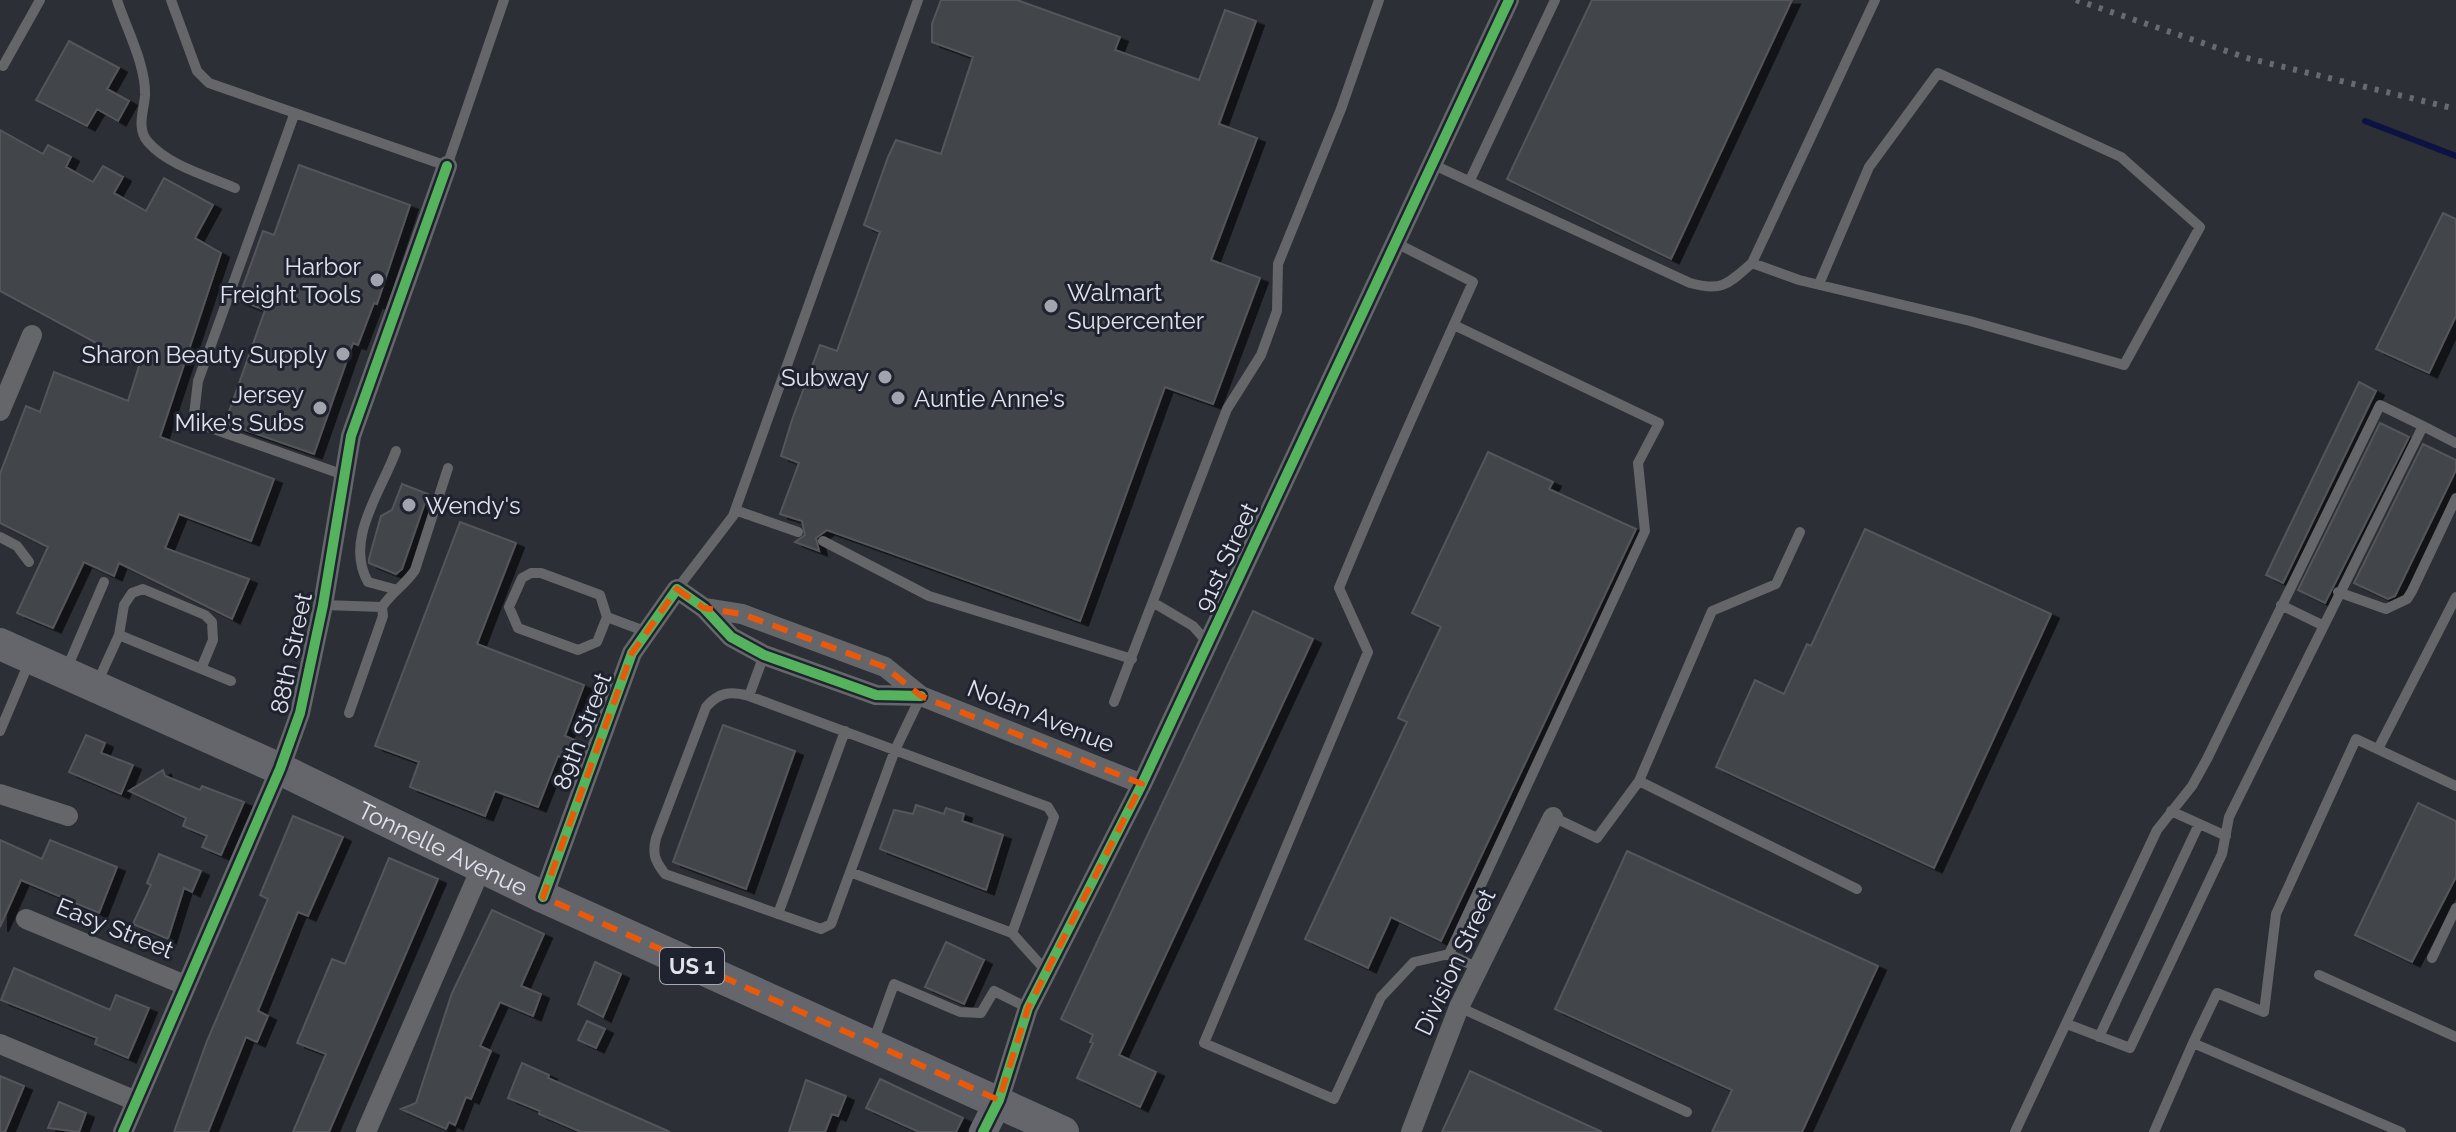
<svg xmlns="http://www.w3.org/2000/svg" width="2456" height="1132" font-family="Raleway,sans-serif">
<defs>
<filter id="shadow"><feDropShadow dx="8" dy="4.5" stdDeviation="0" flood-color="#0009"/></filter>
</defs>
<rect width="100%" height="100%" fill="#2c2f36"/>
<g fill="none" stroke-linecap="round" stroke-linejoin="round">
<path stroke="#0c1242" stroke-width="6" d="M 2365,121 L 2456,156"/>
</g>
<path fill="#43444a" stroke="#54565b" stroke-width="2" filter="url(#shadow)" d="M 941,0 L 1017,0 L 1120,37 L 1115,50 L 1199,80 L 1225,10 L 1256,21 L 1219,124 L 1257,138 L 1211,260 L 1260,278 L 1213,404 L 1165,387 L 1080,621 L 827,530 L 816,538 L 819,551 L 795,542 L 805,535 L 802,521 L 780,514 L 799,463 L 781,456 L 792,420 L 820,345 L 837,351 L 880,232 L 864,225 L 888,157 L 896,140 L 941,154 L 973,57 L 932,42 L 932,24 Z
M 1592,0 L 1792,0 L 1671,259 L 1507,179 Z
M 69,41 L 119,68 L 107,89 L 129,101 L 118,121 L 97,109 L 87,126 L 36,100 Z
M 0,130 L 43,154 L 48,145 L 71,157 L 66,167 L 93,182 L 103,166 L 123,177 L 114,193 L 146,211 L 164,178 L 213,205 L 195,238 L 221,253 L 160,437 L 274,479 L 251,541 L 179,514 L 165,548 L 249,579 L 232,619 L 119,563 L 114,576 L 84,562 L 53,628 L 17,613 L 48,547 L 0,523 L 0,474 L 26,406 L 40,412 L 54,372 L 128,401 L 139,366 L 0,291 Z
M 299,165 L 410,205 L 377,304 L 374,303 L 358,345 L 353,343 L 314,454 L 225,423 L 265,310 L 238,300 L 263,231 L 274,235 Z
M 2443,213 L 2456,219 L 2456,316 L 2429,373 L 2376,349 Z
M 2359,382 L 2376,391 L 2283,583 L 2266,575 Z
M 2380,423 L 2409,437 L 2325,603 L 2298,590 Z
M 2423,444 L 2456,460 L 2456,470 L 2395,596 L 2388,599 L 2354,583 Z
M 1488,452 L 1553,482 L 1549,489 L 1636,529 L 1441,941 L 1391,917 L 1368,968 L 1305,939 L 1407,722 L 1398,718 L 1441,627 L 1412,613 Z
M 402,484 L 428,494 L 402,569 L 396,574 L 369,563 L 369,559 L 381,516 L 392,510 Z
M 460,522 L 516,543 L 477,644 L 584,685 L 565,736 L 577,741 L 570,760 L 558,756 L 538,807 L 495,791 L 485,816 L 410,787 L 419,762 L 375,746 Z
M 1865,529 L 2051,614 L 1934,868 L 1716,767 L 1755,680 L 1784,694 L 1807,644 L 1811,646 Z
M 1253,611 L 1313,639 L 1119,1055 L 1156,1072 L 1140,1107 L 1077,1078 L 1093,1043 L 1090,1042 L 1093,1035 L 1061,1019 Z
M 723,725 L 795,751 L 746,889 L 673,862 Z
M 86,735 L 105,743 L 101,753 L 133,765 L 121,794 L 69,772 Z
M 163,770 L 165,776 L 200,790 L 202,786 L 244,802 L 221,855 L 202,847 L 207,836 L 183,826 L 186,818 L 129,791 Z
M 2418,803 L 2456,821 L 2456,877 L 2412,962 L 2355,935 Z
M 916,805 L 944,814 L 946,808 L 964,814 L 962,821 L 1003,835 L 986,890 L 880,849 L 894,810 L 913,814 Z
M 293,816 L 343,837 L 308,916 L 298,912 L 258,1011 L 268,1016 L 257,1042 L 246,1037 L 208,1132 L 174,1132 L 207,1041 L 268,899 L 260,895 Z
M 0,840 L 42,859 L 50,840 L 117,867 L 99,913 L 21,880 L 0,927 Z
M 1627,851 L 1878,966 L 1802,1132 L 1712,1132 L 1732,1090 L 1555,1009 Z
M 159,854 L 201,871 L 192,892 L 184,888 L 168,939 L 133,924 L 151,885 L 147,883 Z
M 389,858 L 438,879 L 329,1132 L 293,1132 L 326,1054 L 297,1043 L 332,959 L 345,964 Z
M 492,910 L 544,934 L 521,986 L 541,994 L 533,1016 L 500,1002 L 480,1046 L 491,1051 L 471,1099 L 466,1097 L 455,1125 L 449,1122 L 446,1129 L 401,1109 L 416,1103 L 452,993 Z
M 946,942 L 984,960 L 964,1004 L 925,987 Z
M 595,962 L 621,974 L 603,1017 L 578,1004 Z
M 14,968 L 110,1010 L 116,995 L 149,1008 L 128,1058 L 95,1044 L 97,1038 L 1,1000 Z
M 587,1021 L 605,1029 L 596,1048 L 578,1040 Z
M 522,1063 L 549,1075 L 548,1078 L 670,1132 L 581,1132 L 539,1114 L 540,1111 L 508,1098 Z
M 1470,1071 L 1602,1132 L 1442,1132 Z
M 0,1076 L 24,1086 L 5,1132 L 0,1132 Z
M 880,1079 L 963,1118 L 956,1132 L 919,1132 L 866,1108 Z
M 806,1080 L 846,1096 L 838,1116 L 832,1114 L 825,1132 L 789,1132 Z
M 59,1102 L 86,1113 L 79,1132 L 48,1128 Z"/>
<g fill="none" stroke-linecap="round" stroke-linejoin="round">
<path stroke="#646669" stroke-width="10" d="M 117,0 C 126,28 146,65 145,95 C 144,111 136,128 148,142 C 169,166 208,176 235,188
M 171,0 L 197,71 L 209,83 L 447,166 L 504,0
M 3,66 L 40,0
M 294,115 L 198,381 L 194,415 L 205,426 L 344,475
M 1434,165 L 1690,283 C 1723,292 1728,284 1752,263
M 1470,180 L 1555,0
M 1396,243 L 1473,282 C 1427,384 1381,485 1339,588 L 1368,652 L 1204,1043 L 1334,1099 L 1381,997 L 1414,962 L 1449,954 L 1645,531 L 1638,463 L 1659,423 L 1454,325
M 1819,284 L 1869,167 L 1938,73 L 2121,157 L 2200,227 L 2124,365 L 1970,321 L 1799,280 L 1752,263 L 1875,0
M 735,510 L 798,532
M 0,537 L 17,546 L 29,562
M 823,541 L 929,596 L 1132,659
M 531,573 L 541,573 L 600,595 L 607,617 L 597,642 L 578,650 L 518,628 L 509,607 L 522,578 Z
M 394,589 L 368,582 C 344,540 381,492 396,451
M 677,589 L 733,516 L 918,0
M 2338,592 L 2386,609 L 2407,599 L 2412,591 L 2456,498
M 1154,603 L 1193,626 L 1208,643
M 323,605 L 382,607 C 392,592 405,585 415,570 L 448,468
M 2281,605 L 2322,625
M 607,617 L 647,632
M 119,635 L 231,681
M 67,668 L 104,582
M 98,681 L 119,635 L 124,605 L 132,593 L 143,589 L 205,615 L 212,622 L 213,640 L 201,669
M 749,696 L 764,655
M 921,696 L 895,750 L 831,924 L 821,929 L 665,874 C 655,861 652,854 656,838 L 706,707 C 719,692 730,691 749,696 L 1048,807 L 1054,817 L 1012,933
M 1114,702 L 1227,409 L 1261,355 L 1277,311 L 1278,264 L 1341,109 L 1379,0
M 349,713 L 383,616 L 382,607
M 0,731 L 30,660
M 2378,749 L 2456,597
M 1639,781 L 1857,889
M 2171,811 L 2226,836
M 1553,817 L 1597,838 L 1639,781 L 1712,611 L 1776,584 L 1800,532
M 850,872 L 1012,933 L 1047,972
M 778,914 L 845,731
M 1449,954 L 1478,968
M 2432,958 L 2456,908
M 2319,975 L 2456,1037
M 1459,1007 L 1687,1112
M 2067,1024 L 2130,1048 L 2222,854 L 2229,817 L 2423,426 L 2456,443
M 2099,1037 L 2199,824
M 873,1042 L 894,984 L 960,1012 L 981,1013 L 994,991 L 1028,1008
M 2193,1043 L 2217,993 L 2264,1012 L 2276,914 L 2356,739 L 2456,786
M 2015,1132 L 2157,830 L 2192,786 L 2207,759 L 2380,405 L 2423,426
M 2154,1132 L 2193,1043 L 2401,1132"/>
<path stroke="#646669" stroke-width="20" d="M 0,411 L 32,335
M 704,608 L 742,614 L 885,667 L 921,696 L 1142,784
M 0,794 L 68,816
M 543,897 L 632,653 L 677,589 L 704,608 L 731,637 L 764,655 L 876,695 L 921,696
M 26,919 L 185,985
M 0,1044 L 136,1101
M 999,1100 L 1028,1008 L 1142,784 L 1509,0
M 123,1132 L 280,769 L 300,713 L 323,605 L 351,436 L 447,166
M 366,1132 L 482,866
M 1411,1132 L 1459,1007 L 1553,817"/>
<path stroke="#67686d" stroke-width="28" d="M 983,1132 L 999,1100"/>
<path stroke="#64666c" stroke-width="32" id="s1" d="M 0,644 L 280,769 L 543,897 L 1063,1132"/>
<path stroke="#686a6e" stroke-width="6" stroke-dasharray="4 8" stroke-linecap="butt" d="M 2076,0 L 2247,58 L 2456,109"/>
<defs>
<path id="cycleway" d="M 543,897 L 632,653 L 677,589 L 704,608 L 731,637 L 764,655 L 876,695 L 921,696
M 123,1132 L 280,769 L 300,713 L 323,605 L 351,436 L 447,166
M 983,1132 L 999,1100 L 1028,1008 L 1142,784 L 1509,0"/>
</defs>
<use href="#cycleway" stroke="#1f232f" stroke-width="15"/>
<use href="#cycleway" stroke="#56b35d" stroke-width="10"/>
</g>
<path fill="none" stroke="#e8590c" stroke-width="6" stroke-dasharray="16 10" stroke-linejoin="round" d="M 677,589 L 704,608 L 742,614 L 885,667 L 921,696 L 1142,784 L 1028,1008 L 999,1100 L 543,897 L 632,653 Z"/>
<g fill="#a1a4ac" stroke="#1f232f" stroke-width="3">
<circle cx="377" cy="280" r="8"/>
<circle cx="1051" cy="306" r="8"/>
<circle cx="343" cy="354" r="8"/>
<circle cx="885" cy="377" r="8"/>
<circle cx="898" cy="398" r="8"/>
<circle cx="320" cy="408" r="8"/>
<circle cx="409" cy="505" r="8"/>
</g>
<g text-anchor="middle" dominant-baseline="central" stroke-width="6" stroke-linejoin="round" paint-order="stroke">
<rect fill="#1f232f" stroke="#a6a9b3" stroke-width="2" x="660" y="948" width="64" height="36" rx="6"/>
<g font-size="22" font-weight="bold" fill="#e0e3ec">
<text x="692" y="966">US 1</text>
</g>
<g font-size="24" fill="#e0e3ec" stroke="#1f232f" text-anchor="end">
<text x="361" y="266">Harbor<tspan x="361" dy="28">Freight Tools</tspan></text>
<text x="1067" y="292" text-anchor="start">Walmart<tspan x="1067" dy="28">Supercenter</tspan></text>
<text x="327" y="354">Sharon Beauty Supply</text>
<text x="869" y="377">Subway</text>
<text x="304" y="394">Jersey<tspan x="304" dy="28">Mike's Subs</tspan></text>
<text x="914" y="398" text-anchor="start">Auntie Anne's</text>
<text x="425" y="505" text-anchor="start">Wendy's</text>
</g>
<g font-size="24" fill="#e0e3ec" stroke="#1f232f">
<text transform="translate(1226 557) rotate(-65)">91st Street</text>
<text transform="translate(291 653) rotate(-78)">88th Street</text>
<text transform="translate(1041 716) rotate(22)">Nolan Avenue</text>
<text transform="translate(582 731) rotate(-69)">89th Street</text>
<text stroke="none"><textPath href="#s1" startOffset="488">Tonnelle Avenue</textPath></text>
<text transform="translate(115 928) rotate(22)">Easy Street</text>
<text transform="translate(1455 962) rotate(-65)">Division Street</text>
</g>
</g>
</svg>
